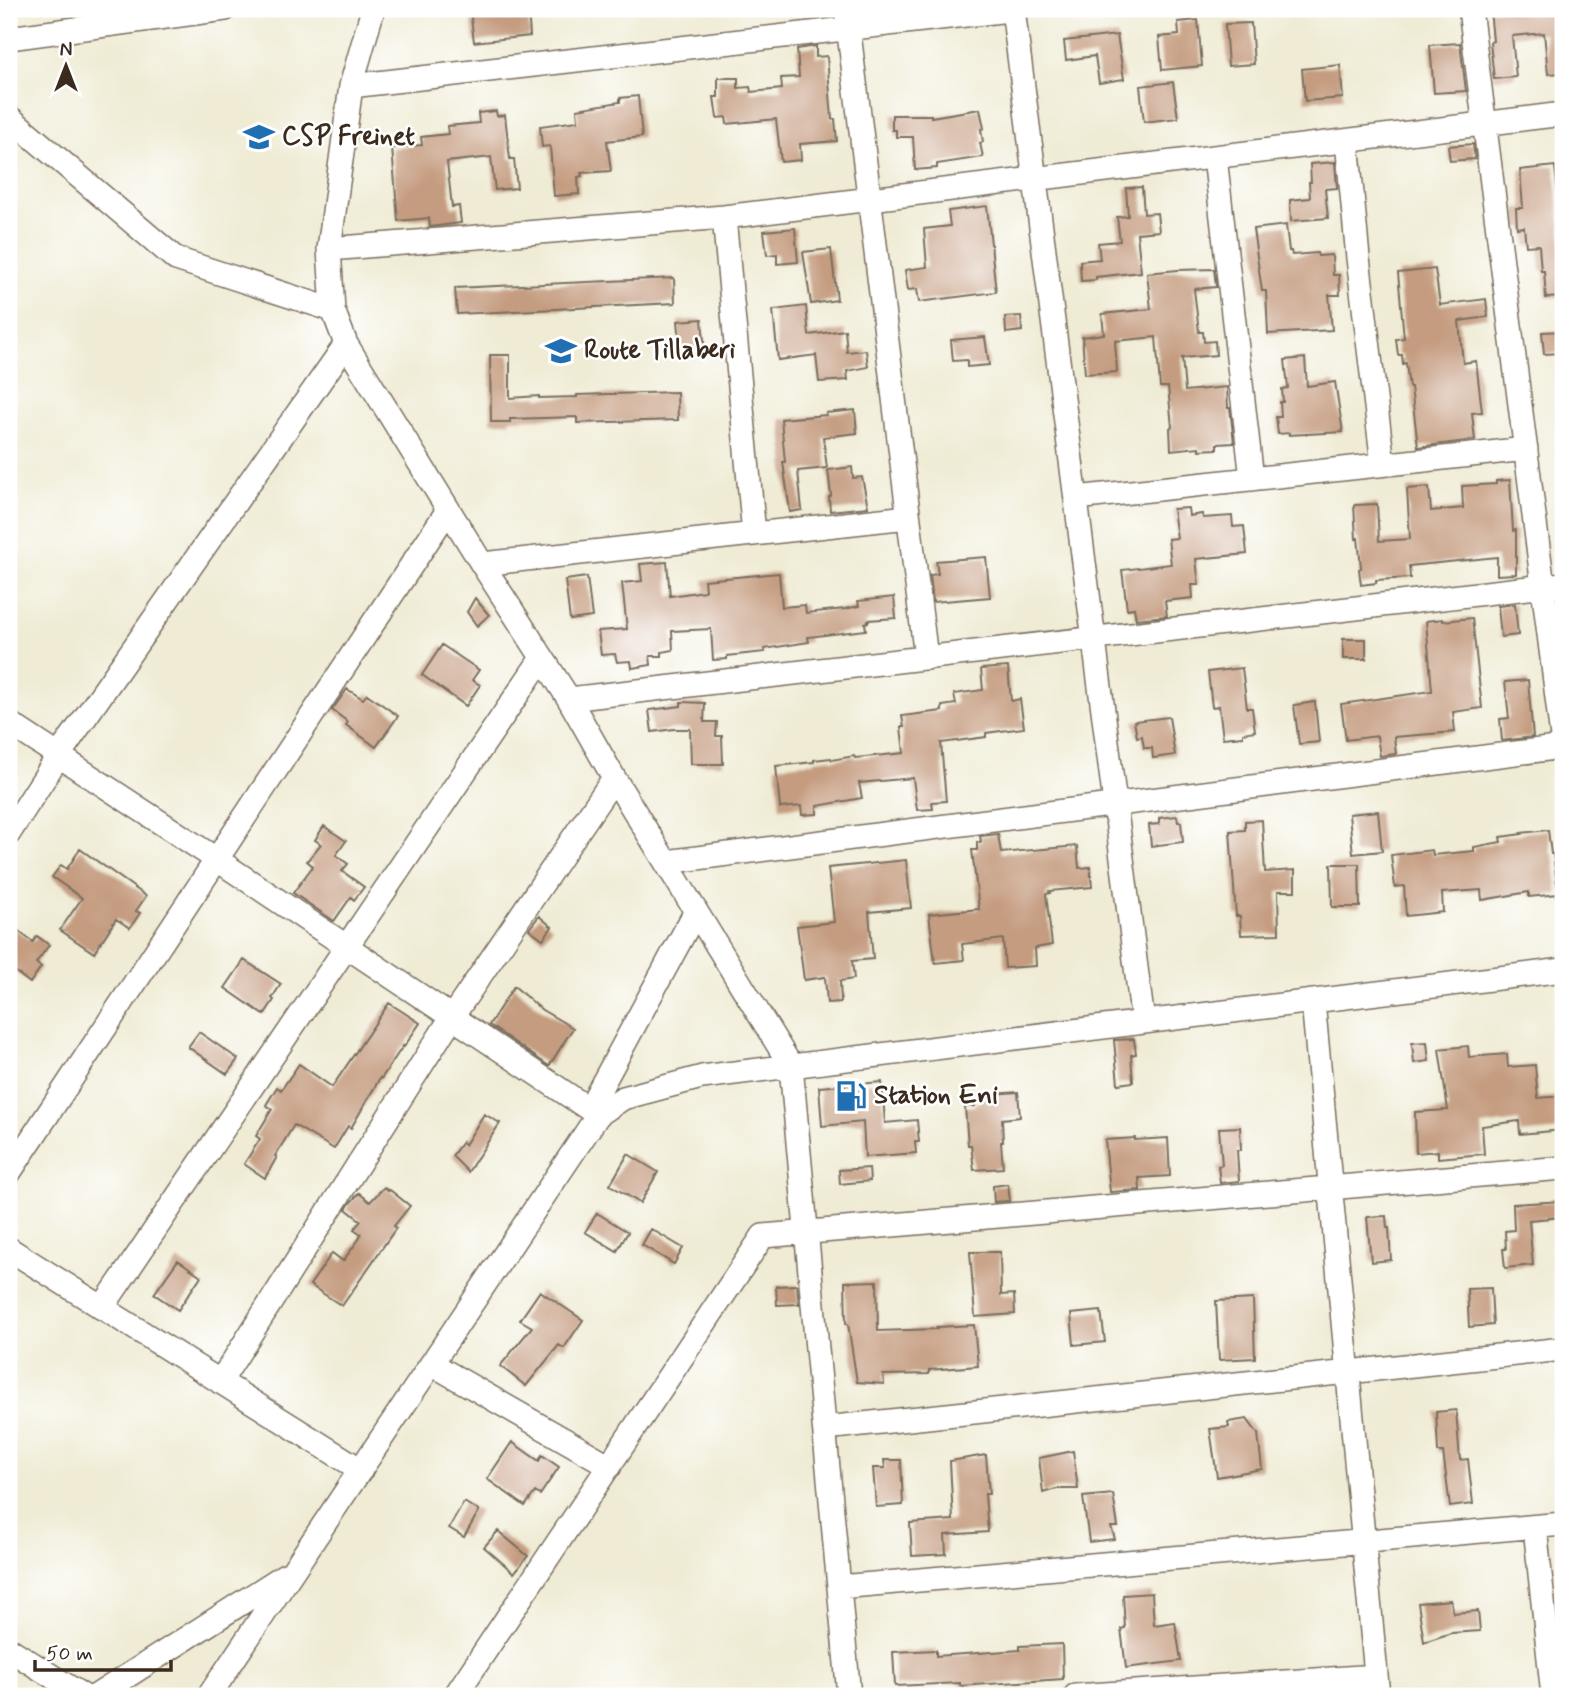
<svg xmlns="http://www.w3.org/2000/svg" width="1572" height="1705" font-family="Mynerve,sans-serif">
<rect width="100%" height="100%" fill="#fff"/>
<filter id="ink" filterUnits="userSpaceOnUse"><feTurbulence type="fractalNoise" baseFrequency=".0143" numOctaves="2"/><feDisplacementMap in="SourceGraphic" scale="14" xChannelSelector="R" yChannelSelector="G"/><feConvolveMatrix kernelMatrix="1 2 1 2 8 2 1 2 1" color-interpolation-filters="sRGB"/></filter>
<filter id="wash" filterUnits="userSpaceOnUse"><feTurbulence type="fractalNoise" baseFrequency=".00686" numOctaves="4" result="noise"/><feDisplacementMap in="SourceGraphic" scale="28" xChannelSelector="R" yChannelSelector="G"/><feGaussianBlur stdDeviation="1.57" result="paint"/><feColorMatrix in="noise" values="0 0 0 0 0 0 0 0 0 0 0 0 0 0 0 0 0 1.4 0 .05"/><feComposite in="paint" operator="in"/></filter>
<g filter="url(#wash)">
<rect width="100%" height="100%" fill="#efebd4"/>
<g id="blocks">
<path fill="#c59c80" d="M 470,9 L 528,9 L 530,36 L 474,42 Z
M 1490,9 L 1563,9 L 1563,73 L 1548,74 L 1544,33 L 1512,36 L 1516,77 L 1494,79 L 1490,42 L 1493,41 Z
M 1198,20 L 1202,66 L 1162,70 L 1159,37 L 1179,35 L 1178,22 Z
M 1251,23 L 1254,64 L 1228,66 L 1225,24 Z
M 1117,35 L 1124,79 L 1099,83 L 1095,56 L 1066,60 L 1064,41 Z
M 1460,43 L 1466,91 L 1434,93 L 1430,45 Z
M 816,46 L 816,57 L 827,56 L 832,119 L 835,119 L 837,141 L 800,144 L 801,160 L 781,162 L 776,119 L 727,124 L 726,117 L 717,118 L 714,97 L 718,97 L 718,78 L 738,78 L 738,88 L 750,87 L 751,92 L 782,89 L 781,78 L 799,77 L 797,49 Z
M 1340,65 L 1343,98 L 1305,101 L 1302,69 Z
M 1173,82 L 1178,118 L 1144,122 L 1140,86 Z
M 638,96 L 642,137 L 607,141 L 611,171 L 581,173 L 582,176 L 578,177 L 579,194 L 554,196 L 550,146 L 542,147 L 540,126 L 578,121 L 577,109 L 620,102 L 620,98 Z
M 980,109 L 984,128 L 981,129 L 983,142 L 980,143 L 983,157 L 937,164 L 937,168 L 915,170 L 913,137 L 896,137 L 896,130 L 892,130 L 892,115 L 931,115 L 931,117 Z
M 496,111 L 497,116 L 505,115 L 510,159 L 514,159 L 517,188 L 495,190 L 491,157 L 447,162 L 452,207 L 459,206 L 461,223 L 430,227 L 429,218 L 398,221 L 392,148 L 422,145 L 421,137 L 448,134 L 447,126 L 479,123 L 478,113 Z
M 1473,144 L 1475,159 L 1450,161 L 1448,146 Z
M 1335,162 L 1337,188 L 1325,189 L 1328,218 L 1291,221 L 1290,200 L 1310,198 L 1309,182 L 1311,182 L 1310,164 Z
M 1555,166 L 1563,249 L 1563,297 L 1546,298 L 1544,271 L 1541,271 L 1539,245 L 1526,246 L 1524,227 L 1517,228 L 1516,208 L 1523,208 L 1520,170 Z
M 1142,187 L 1144,214 L 1157,213 L 1159,231 L 1137,233 L 1141,272 L 1096,277 L 1096,280 L 1081,281 L 1080,261 L 1100,259 L 1098,243 L 1120,241 L 1117,217 L 1128,216 L 1126,188 Z
M 987,206 L 996,292 L 919,302 L 917,289 L 908,290 L 905,270 L 927,267 L 924,229 L 950,226 L 948,211 Z
M 1286,225 L 1289,251 L 1291,251 L 1292,255 L 1317,253 L 1318,256 L 1332,255 L 1333,275 L 1339,275 L 1340,295 L 1329,295 L 1332,330 L 1268,334 L 1266,291 L 1262,291 L 1253,229 Z
M 795,228 L 798,262 L 777,264 L 777,254 L 767,255 L 764,231 Z
M 831,249 L 837,300 L 811,304 L 803,252 Z
M 1214,269 L 1216,287 L 1194,289 L 1199,332 L 1203,332 L 1204,342 L 1215,341 L 1216,355 L 1182,358 L 1185,391 L 1227,387 L 1228,408 L 1230,408 L 1234,443 L 1217,444 L 1217,449 L 1199,450 L 1199,447 L 1171,450 L 1170,428 L 1172,427 L 1168,387 L 1160,387 L 1156,337 L 1115,341 L 1117,372 L 1085,374 L 1082,337 L 1104,334 L 1102,314 L 1151,309 L 1147,273 L 1178,270 Z
M 1435,269 L 1440,305 L 1486,299 L 1488,317 L 1459,321 L 1463,363 L 1476,361 L 1482,412 L 1472,413 L 1475,440 L 1418,447 L 1411,387 L 1409,387 L 1406,363 L 1403,364 L 1402,355 L 1398,355 L 1396,339 L 1404,338 L 1398,273 Z
M 674,278 L 675,303 L 457,314 L 455,288 Z
M 806,306 L 809,335 L 845,330 L 847,352 L 866,350 L 868,367 L 847,371 L 848,380 L 819,382 L 816,355 L 778,360 L 773,310 Z
M 1021,316 L 1022,331 L 1006,333 L 1005,317 Z
M 702,319 L 705,352 L 681,354 L 678,321 Z
M 1563,331 L 1563,353 L 1544,354 L 1542,332 Z
M 985,337 L 989,365 L 967,367 L 967,360 L 953,361 L 951,340 Z
M 490,355 L 510,355 L 510,398 L 539,396 L 539,398 L 577,397 L 577,395 L 677,392 L 678,420 L 577,423 L 577,417 L 510,419 L 510,422 L 491,422 Z
M 1305,358 L 1307,386 L 1335,382 L 1343,432 L 1289,435 L 1289,433 L 1278,434 L 1276,417 L 1281,417 L 1280,402 L 1283,402 L 1282,389 L 1288,388 L 1285,360 Z
M 855,410 L 857,433 L 823,437 L 827,468 L 798,471 L 802,510 L 790,512 L 783,462 L 785,462 L 781,419 L 826,415 L 826,413 Z
M 852,467 L 853,478 L 862,477 L 868,507 L 830,511 L 829,497 L 831,496 L 828,470 Z
M 1510,480 L 1513,531 L 1516,530 L 1516,574 L 1497,575 L 1497,557 L 1409,566 L 1410,578 L 1376,580 L 1376,583 L 1361,585 L 1359,569 L 1361,568 L 1358,538 L 1356,539 L 1354,505 L 1377,504 L 1379,541 L 1410,539 L 1407,489 L 1429,487 L 1431,511 L 1463,508 L 1462,486 L 1496,484 L 1496,481 Z
M 1188,508 L 1189,516 L 1202,514 L 1203,518 L 1232,516 L 1233,527 L 1244,526 L 1247,554 L 1196,559 L 1199,585 L 1192,585 L 1193,598 L 1165,601 L 1167,616 L 1136,619 L 1134,608 L 1127,609 L 1122,570 L 1171,564 L 1168,539 L 1177,538 L 1173,509 Z
M 986,557 L 990,597 L 933,602 L 930,575 L 938,574 L 936,561 Z
M 667,562 L 670,596 L 705,591 L 704,580 L 779,573 L 782,607 L 805,605 L 806,613 L 845,609 L 859,606 L 858,601 L 894,597 L 896,618 L 868,620 L 868,622 L 865,623 L 866,630 L 808,637 L 809,642 L 764,649 L 765,652 L 727,656 L 727,659 L 713,660 L 711,629 L 672,631 L 673,650 L 662,652 L 662,656 L 650,656 L 651,665 L 632,668 L 631,661 L 617,662 L 615,654 L 601,655 L 598,631 L 627,629 L 622,583 L 642,581 L 640,564 Z
M 587,577 L 592,617 L 570,620 L 565,580 Z
M 475,598 L 489,615 L 477,626 L 467,612 Z
M 1515,604 L 1518,635 L 1501,637 L 1498,606 Z
M 1472,618 L 1482,708 L 1453,712 L 1455,732 L 1394,737 L 1396,754 L 1380,756 L 1377,736 L 1346,740 L 1341,704 L 1432,691 L 1426,621 L 1443,619 L 1443,621 Z
M 1343,639 L 1366,639 L 1366,659 L 1343,659 Z
M 442,645 L 479,670 L 472,680 L 480,685 L 466,706 L 422,675 Z
M 1008,667 L 1011,701 L 1020,699 L 1024,728 L 986,733 L 986,737 L 941,743 L 946,801 L 932,802 L 933,809 L 917,810 L 913,778 L 859,783 L 862,798 L 817,806 L 817,814 L 802,815 L 801,806 L 780,808 L 776,766 L 814,762 L 814,760 L 831,758 L 832,760 L 854,756 L 855,758 L 904,753 L 901,727 L 904,727 L 902,716 L 942,711 L 942,706 L 956,704 L 954,694 L 983,690 L 981,669 Z
M 1242,668 L 1247,708 L 1252,708 L 1255,731 L 1243,733 L 1243,736 L 1223,738 L 1219,706 L 1212,707 L 1208,672 Z
M 1528,680 L 1533,737 L 1502,741 L 1500,719 L 1509,718 L 1505,682 Z
M 347,689 L 363,699 L 367,694 L 398,716 L 376,747 L 346,725 L 348,722 L 332,710 Z
M 681,702 L 705,703 L 704,722 L 717,722 L 716,736 L 722,736 L 723,764 L 691,764 L 690,729 L 674,729 L 652,732 L 649,710 L 681,706 Z
M 1315,702 L 1319,742 L 1299,744 L 1294,705 Z
M 1169,717 L 1175,755 L 1153,758 L 1152,748 L 1144,748 L 1142,736 L 1137,737 L 1134,721 Z
M 1378,811 L 1382,851 L 1353,854 L 1349,814 Z
M 1177,816 L 1178,822 L 1181,822 L 1183,842 L 1151,846 L 1149,825 L 1159,824 L 1159,818 Z
M 1262,820 L 1265,872 L 1295,870 L 1295,891 L 1278,891 L 1279,934 L 1241,935 L 1240,916 L 1236,916 L 1230,831 L 1245,830 L 1245,821 Z
M 324,826 L 346,841 L 336,855 L 348,864 L 342,871 L 364,887 L 354,900 L 351,897 L 334,921 L 293,893 L 313,866 L 307,861 L 321,844 L 315,840 Z
M 1548,830 L 1551,854 L 1553,854 L 1558,894 L 1529,897 L 1529,892 L 1482,900 L 1481,890 L 1442,893 L 1443,912 L 1406,916 L 1404,886 L 1395,887 L 1391,855 L 1432,850 L 1433,855 L 1474,851 L 1474,847 L 1501,842 L 1500,837 L 1522,834 L 1521,833 Z
M 998,834 L 1001,853 L 1077,846 L 1079,868 L 1090,867 L 1092,887 L 1049,891 L 1050,893 L 1046,894 L 1052,945 L 1035,948 L 1036,966 L 1005,968 L 1003,939 L 962,944 L 964,960 L 935,963 L 929,914 L 979,909 L 972,850 L 977,850 L 977,842 L 981,842 L 980,836 Z
M 80,849 L 146,896 L 136,911 L 140,913 L 130,928 L 116,919 L 94,953 L 60,930 L 82,898 L 52,877 L 61,865 L 67,869 Z
M 906,860 L 911,908 L 869,912 L 873,959 L 852,961 L 854,979 L 840,981 L 841,1002 L 827,1003 L 825,977 L 804,980 L 797,926 L 834,922 L 828,868 Z
M 1331,864 L 1359,864 L 1360,907 L 1332,907 Z
M 539,916 L 552,927 L 543,939 L 529,929 Z
M 9,924 L 33,942 L 37,936 L 49,945 L 36,963 L 41,967 L 30,983 L 9,967 Z
M 244,960 L 281,984 L 272,998 L 274,1000 L 264,1015 L 225,988 Z
M 514,986 L 542,1010 L 573,1028 L 549,1066 L 489,1025 Z
M 389,1003 L 420,1023 L 404,1047 L 403,1046 L 381,1079 L 380,1078 L 351,1128 L 348,1126 L 334,1149 L 294,1125 L 275,1156 L 277,1157 L 265,1178 L 244,1164 L 260,1139 L 256,1136 L 272,1109 L 266,1105 L 277,1087 L 281,1090 L 299,1064 L 332,1087 Z
M 199,1032 L 238,1059 L 227,1074 L 188,1047 Z
M 1134,1039 L 1136,1054 L 1131,1055 L 1133,1082 L 1118,1084 L 1114,1040 Z
M 1427,1042 L 1429,1061 L 1414,1063 L 1412,1043 Z
M 1468,1046 L 1469,1057 L 1507,1054 L 1508,1067 L 1535,1065 L 1538,1098 L 1563,1096 L 1563,1130 L 1520,1134 L 1519,1121 L 1482,1126 L 1484,1154 L 1438,1158 L 1438,1151 L 1416,1153 L 1415,1112 L 1448,1110 L 1439,1049 Z
M 882,1082 L 885,1123 L 917,1120 L 919,1142 L 915,1142 L 916,1153 L 865,1157 L 863,1122 L 822,1126 L 819,1087 Z
M 1018,1092 L 1020,1117 L 1002,1119 L 1003,1142 L 1001,1142 L 1003,1168 L 974,1170 L 971,1145 L 968,1145 L 965,1107 L 975,1106 L 975,1103 L 980,1102 L 980,1095 Z
M 484,1114 L 500,1123 L 468,1172 L 452,1156 L 462,1142 L 465,1145 Z
M 1240,1127 L 1241,1150 L 1237,1150 L 1239,1181 L 1220,1183 L 1218,1166 L 1222,1165 L 1219,1128 Z
M 1135,1138 L 1135,1140 L 1168,1138 L 1170,1176 L 1139,1178 L 1140,1190 L 1110,1192 L 1105,1140 Z
M 628,1154 L 658,1172 L 640,1203 L 610,1185 Z
M 869,1168 L 870,1181 L 840,1184 L 839,1170 Z
M 1008,1184 L 1010,1201 L 994,1202 L 993,1186 Z
M 384,1187 L 389,1191 L 390,1190 L 410,1206 L 394,1226 L 396,1228 L 342,1306 L 310,1285 L 332,1253 L 343,1261 L 359,1239 L 361,1234 L 354,1229 L 361,1221 L 346,1209 L 350,1203 L 359,1193 L 370,1202 Z
M 1563,1201 L 1563,1217 L 1529,1220 L 1533,1265 L 1505,1268 L 1503,1249 L 1506,1249 L 1505,1231 L 1514,1230 L 1513,1204 Z
M 597,1213 L 628,1232 L 617,1251 L 585,1232 Z
M 1386,1216 L 1387,1228 L 1389,1228 L 1391,1260 L 1371,1262 L 1367,1217 Z
M 651,1229 L 683,1248 L 674,1264 L 642,1245 Z
M 970,1252 L 1000,1252 L 1001,1295 L 1014,1294 L 1015,1314 L 975,1317 Z
M 178,1260 L 201,1276 L 178,1310 L 154,1294 Z
M 877,1281 L 878,1331 L 938,1329 L 937,1327 L 974,1325 L 978,1366 L 929,1370 L 929,1374 L 883,1375 L 884,1384 L 857,1382 L 848,1324 L 846,1324 L 845,1282 Z
M 797,1285 L 799,1304 L 777,1305 L 776,1286 Z
M 1491,1288 L 1493,1325 L 1469,1327 L 1467,1289 Z
M 540,1291 L 583,1320 L 564,1348 L 559,1345 L 526,1386 L 500,1366 L 532,1327 L 520,1320 Z
M 1253,1299 L 1255,1358 L 1219,1360 L 1216,1301 Z
M 1101,1311 L 1105,1342 L 1074,1345 L 1071,1314 Z
M 1456,1410 L 1460,1460 L 1468,1459 L 1473,1504 L 1450,1507 L 1443,1452 L 1438,1452 L 1436,1412 Z
M 1247,1419 L 1258,1434 L 1262,1469 L 1217,1477 L 1210,1429 L 1229,1427 L 1228,1422 Z
M 512,1442 L 539,1461 L 542,1455 L 559,1467 L 540,1495 L 535,1492 L 525,1506 L 487,1479 Z
M 1073,1451 L 1078,1489 L 1056,1489 L 1043,1493 L 1039,1458 Z
M 986,1455 L 989,1494 L 985,1494 L 988,1532 L 945,1535 L 946,1554 L 912,1556 L 910,1523 L 953,1520 L 950,1461 Z
M 884,1460 L 901,1460 L 903,1505 L 876,1507 L 873,1468 L 885,1468 Z
M 1113,1494 L 1118,1527 L 1111,1527 L 1115,1539 L 1089,1542 L 1083,1497 Z
M 464,1502 L 479,1511 L 464,1537 L 449,1528 Z
M 498,1531 L 528,1556 L 514,1573 L 484,1547 Z
M 1152,1593 L 1154,1625 L 1175,1622 L 1181,1661 L 1126,1668 L 1121,1629 L 1125,1628 L 1123,1595 Z
M 1451,1600 L 1453,1613 L 1478,1611 L 1480,1631 L 1451,1633 L 1424,1642 L 1418,1603 Z
M 1062,1644 L 1063,1679 L 960,1686 L 960,1683 L 895,1686 L 893,1652 L 936,1650 L 936,1656 L 1020,1650 L 1020,1646 Z"/>
</g>
</g>
<g filter="url(#ink)">
<use href="#blocks" fill-opacity="0" stroke="#7a6e5e" stroke-width="2"/>
<g fill="none" stroke-linecap="round" stroke-linejoin="round">
<defs>
<path id="minor" d="M 373,9 L 351,86 L 329,249 L 333,310 L 346,344 L 482,564 L 569,699 L 614,778 L 791,1066 L 849,1696
M 846,9 L 926,658
M 1013,9 L 1143,1022
M 1470,9 L 1563,745
M 9,38 L 225,9
M 351,86 L 1018,9
M 9,117 L 176,259 L 333,310
M 1347,141 L 1358,258 L 1383,464
M 1215,157 L 1252,479
M 724,217 L 754,534
M 329,249 L 724,217 L 1563,114
M 1076,498 L 1526,449
M 482,564 L 908,517
M 569,699 L 1563,584
M 9,723 L 216,859 L 598,1115
M 9,833 L 59,755 L 346,344
M 666,862 L 1563,747
M 1313,1001 L 1378,1696
M 589,1109 L 696,911
M 9,1173 L 448,510
M 9,1249 L 361,1470
M 102,1308 L 542,658
M 432,1364 L 610,1466
M 220,1382 L 452,1017 L 614,778
M 825,1428 L 1563,1349
M 1535,1527 L 1553,1696
M 839,1587 L 1563,1524
M 9,1649 L 83,1696
M 96,1696 L 285,1575
M 209,1696 L 598,1115 L 623,1098 L 702,1077 L 1563,970
M 455,1696 L 763,1236 L 1563,1168
M 1075,1696 L 1376,1676"/>
</defs>
<use href="#minor" stroke="#7a6e5e" stroke-width="26"/>
<use href="#minor" stroke="#fff" stroke-width="23"/>
</g>
</g>
<defs>
<symbol id="school-bare" viewBox="-9 -9 18 18"><path d="M0-5L7-2L0 1L-7-2ZM-4 1L0 2.5L4 1V4Q0 6-4 4Z" fill="#1f6fb2" stroke="#fff" stroke-width="2.5" paint-order="stroke"/></symbol>
<symbol id="fuel-bare" viewBox="-9 -9 18 18"><path d="M-5.5-6h7V0h2V4h1.3V-2.5L3-4.5l.8-.8L6-3V5H2.5V1h-1V6h-7ZM-4.2-4.7v3.2H.2V-4.7Z" fill="#1f6fb2" stroke="#fff" stroke-width="2.5" paint-order="stroke"/></symbol>
</defs>
<g fill-rule="evenodd">
<use href="#school-bare" x="237" y="115" width="44" height="44"/>
<use href="#school-bare" x="539" y="329" width="44" height="44"/>
<use href="#fuel-bare" x="829" y="1074" width="44" height="44"/>
</g>
<g text-anchor="middle" dominant-baseline="central" stroke-width="5" stroke-linejoin="round" paint-order="stroke">
<g font-size="26" font-weight="bold" fill="#3b2a1e" stroke="#fff" text-anchor="start">
<text x="282" y="137">CSP Freinet</text>
<text x="584" y="351">Route Tillaberi</text>
<text x="874" y="1096">Station Eni</text>
</g>
</g>
<rect width="1572" height="1705" fill="none" stroke="#fff" stroke-width="35"/>
<g transform="translate(66 66)" stroke="#ffffff" stroke-width="5" paint-order="stroke">
<path d="M0-5L12 26L0 18L-12 26Z" fill="#3b2a1e"/>
<text y="-10" font-size="19" font-weight="bold" text-anchor="middle" fill="#3b2a1e">N</text>
</g>
<path d="M35 1660v10h136v-10" fill="none" stroke="#3b2a1e" stroke-width="3.5"/>
<text x="46" y="1660" font-size="21" fill="#3b2a1e" stroke="#ffffff" stroke-width="5" paint-order="stroke">50 m</text>
</svg>
